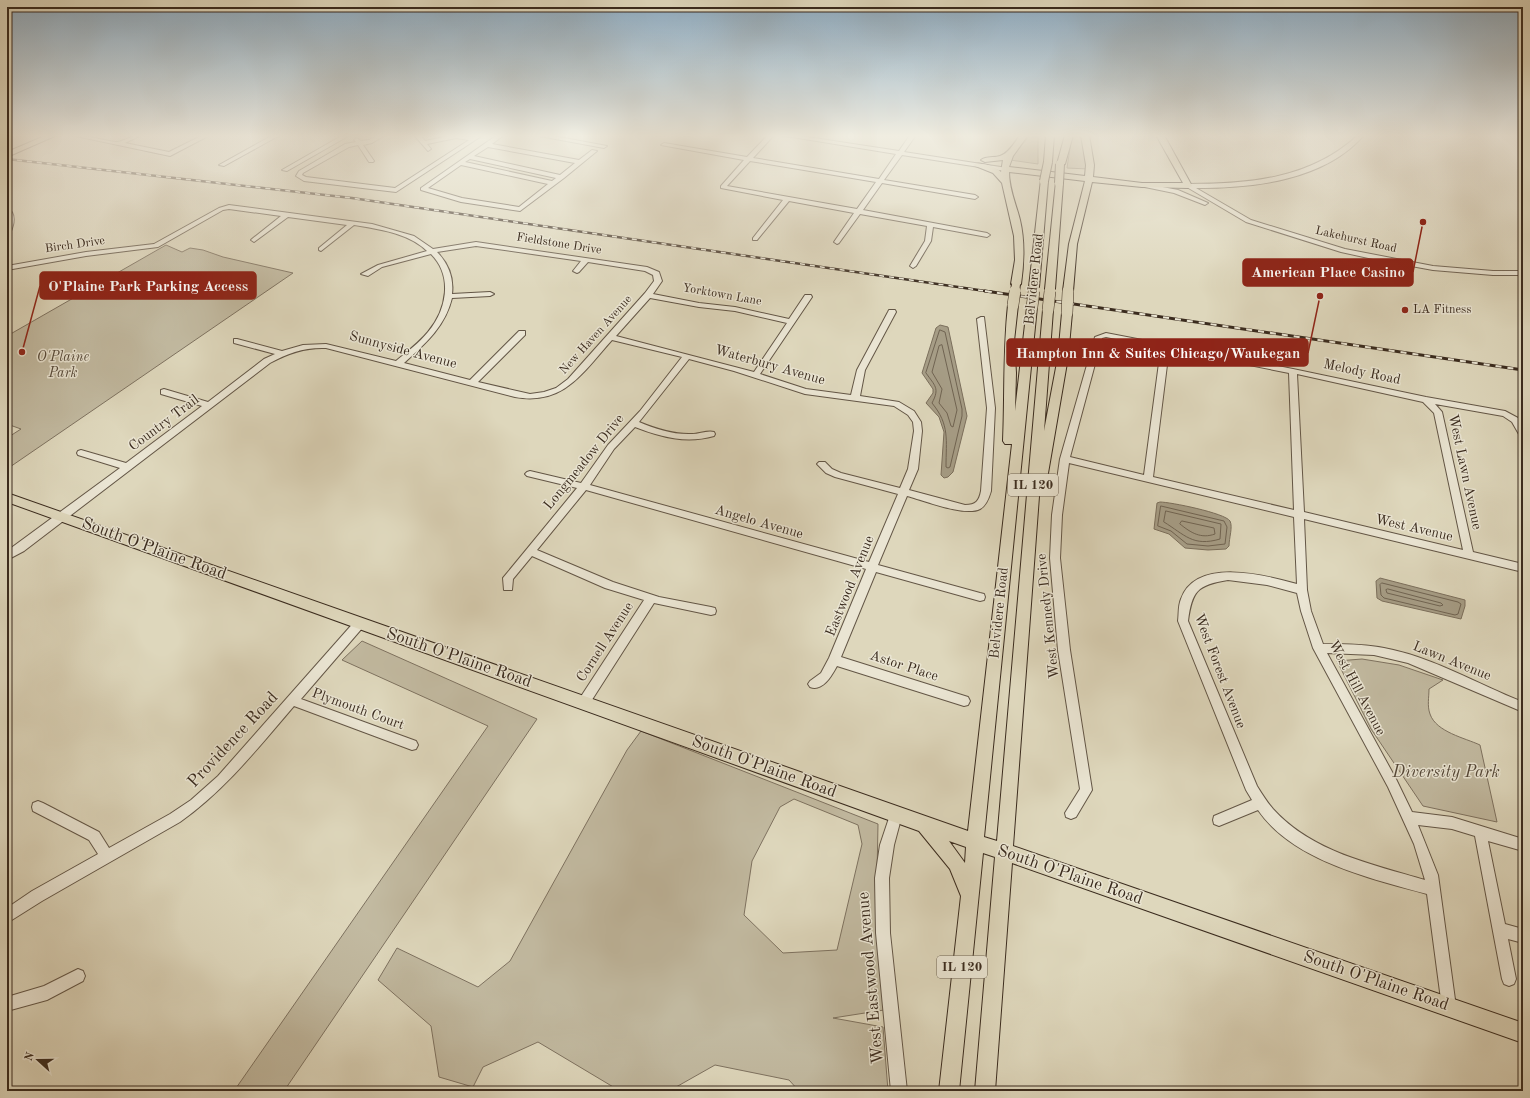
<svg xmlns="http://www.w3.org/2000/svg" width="1530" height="1098" font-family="'Old Standard TT',serif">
<rect width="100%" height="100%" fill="#ded7bc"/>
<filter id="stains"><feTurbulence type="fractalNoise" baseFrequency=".005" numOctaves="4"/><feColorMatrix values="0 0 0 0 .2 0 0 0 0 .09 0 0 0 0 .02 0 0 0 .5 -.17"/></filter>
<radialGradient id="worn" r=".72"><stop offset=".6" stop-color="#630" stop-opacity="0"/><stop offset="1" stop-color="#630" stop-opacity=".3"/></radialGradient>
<path fill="#c2baa1" stroke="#7e7260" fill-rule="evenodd" d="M 1030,135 L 1038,135 L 1038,164 L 1010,160 Z
M 1072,135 L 1082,135 L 1088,169 L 1067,168 Z
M 166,245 L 182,252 L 190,248 L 203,250 L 223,257 L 293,273 L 7,469 L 7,438 L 21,429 L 7,424 L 7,336 Z
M 362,641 L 537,719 L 284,1091 L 234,1091 L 488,726 L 342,660 Z
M 1362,659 L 1399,665 L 1443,680 L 1429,689 C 1429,697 1427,706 1430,714 C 1436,732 1465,738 1480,745 L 1497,822 L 1423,806 L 1371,729 L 1337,661 Z
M 641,731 L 878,824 L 876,926 L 884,1010 L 833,1018 L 883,1027 L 888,1091 L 799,1091 L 789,1080 L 715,1065 L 669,1091 L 620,1091 L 538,1042 L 483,1067 L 473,1087 L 439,1077 L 431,1026 L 378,980 L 397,948 L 478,987 L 510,961 L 627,750 ZM 794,799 L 858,825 L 862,844 L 837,950 L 783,953 L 744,915 L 752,861 L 780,807 Z"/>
<path fill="#a69d86" stroke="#7b6f5c" d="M 940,325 L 948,327 L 967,416 L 953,472 L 948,477 L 944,478 L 941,475 L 944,432 L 939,417 L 926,403 L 933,393 L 933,389 L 922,373 L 936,328 Z
M 1160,502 C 1170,502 1225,513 1230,521 C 1233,527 1229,538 1229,546 L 1226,549 L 1208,550 L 1185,548 L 1169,534 L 1154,529 L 1157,503 Z
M 1380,578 L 1465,600 L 1465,606 L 1461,619 L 1382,601 L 1377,598 L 1376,581 Z"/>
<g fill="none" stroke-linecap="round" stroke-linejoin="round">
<path stroke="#706452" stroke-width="1" d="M 940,330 L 945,332 L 962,409 L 962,416 L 950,467 L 948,468 L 946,467 C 946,440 950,425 932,403 C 940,388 935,386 926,373 Z
M 942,345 L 957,410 L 953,427 L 951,426 L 947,413 L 939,403 L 942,389 L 932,372 L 939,346 Z
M 1161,506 L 1224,521 L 1227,527 L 1225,544 L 1208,546 L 1187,544 L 1171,531 L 1158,526 Z
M 1166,511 L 1221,524 L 1220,539 C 1193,547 1185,535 1164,522 Z
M 1182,521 L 1214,528 L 1215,534 C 1201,539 1191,533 1180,524 Z
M 1382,583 L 1458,602 L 1461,604 L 1458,614 L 1455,615 L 1384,598 L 1381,595 L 1380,585 Z
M 1388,589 L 1441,603 L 1443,605 L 1440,606 L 1387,593 L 1386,590 Z"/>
<defs>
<path id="minor" d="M 71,135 C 87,135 101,140 116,142 C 123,142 132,135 141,135 L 125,143 L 169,152 L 203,135 L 210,135 L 170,156 Z
M 273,135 L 280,135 L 224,166 L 219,165 Z
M 343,135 L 350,135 L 287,171 L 282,170 Z
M 378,135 L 385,135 L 372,143 L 363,145 L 374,161 L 373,162 L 369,162 L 358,145 L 349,147 L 303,173 L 302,175 L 306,177 L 395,188 L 469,140 L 456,138 L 427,144 L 431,149 L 428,151 L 414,135 L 420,135 L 425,141 L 453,135 L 473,137 L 476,135 L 483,135 L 396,192 L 304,181 L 296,176 L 299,171 L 345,144 L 356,142 L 354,140 L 357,138 L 361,141 L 369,140 Z
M 497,135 L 504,135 L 492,144 L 579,160 L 592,150 L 597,151 L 564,178 L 520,211 L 461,202 L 421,190 L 421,188 ZM 488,147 L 575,163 L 560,175 L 474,156 ZM 470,159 L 556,178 L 552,181 L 465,162 ZM 461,165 L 548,184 L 519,207 L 462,198 L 428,188 Z
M 534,135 L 548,135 L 607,146 L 604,148 Z
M 768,135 L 774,135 L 753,158 L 879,179 L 896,154 L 780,135 L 794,135 L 899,151 L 910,135 L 916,135 L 904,152 L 1007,168 L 1007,170 L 1005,171 L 902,155 L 884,180 L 975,195 L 978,197 L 975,199 L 882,183 L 863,210 L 987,233 L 990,235 L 987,237 L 933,227 L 931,241 L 916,266 L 913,268 L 910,266 L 925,241 L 927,226 L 860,214 L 839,243 L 837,244 L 834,242 L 854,213 L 789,201 L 757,240 L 753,240 L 753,238 L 783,200 L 721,188 L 721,186 L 744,160 L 661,145 L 664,143 L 747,157 ZM 750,161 L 876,182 L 857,209 L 727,186 Z
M 1358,135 L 1364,135 C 1324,181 1253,188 1196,188 L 1251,220 L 1345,249 L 1433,266 L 1493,271 L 1523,271 L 1523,275 L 1493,275 L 1433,270 L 1373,259 L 1341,252 L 1246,222 L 1185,186 L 1188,184 C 1249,184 1311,179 1358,135 Z
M 1142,183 L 1178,190 L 1208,203 L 1205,205 L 1174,193 L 1140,186 L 1140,184 Z
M 229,205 L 372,224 L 414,236 L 433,249 L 476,242 L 647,267 L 659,272 L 662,281 L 653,294 L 699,303 L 735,307 L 789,319 L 805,295 L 811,295 L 812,297 L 760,374 L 806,389 L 851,395 L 857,370 L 888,312 L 889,310 L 895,310 L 896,312 L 865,370 L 860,396 L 899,402 L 914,411 L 921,422 L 922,431 L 918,469 L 909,490 L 965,505 C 976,505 979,501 981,491 L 987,408 L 977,319 L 981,317 L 984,317 L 995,408 L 991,491 C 989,498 986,506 980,509 C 965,517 923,500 907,496 L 878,565 L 980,593 L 984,594 L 985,597 L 984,600 L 980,601 L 876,572 L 841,657 L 968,697 L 970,701 L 968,705 L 964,706 L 837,666 C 832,675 823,692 810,687 L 808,684 L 810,681 L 821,673 L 829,658 L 866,569 L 586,490 L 537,550 L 613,582 L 659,597 L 711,607 L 715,608 L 716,611 L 715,614 L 711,615 L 654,603 L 588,706 L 584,707 L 580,706 L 578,702 L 580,698 L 644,600 L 605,588 L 532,556 L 513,579 L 512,590 L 504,590 L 503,578 L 577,488 L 527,476 L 525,474 L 527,472 L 530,471 L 581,483 L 608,445 L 640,411 L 682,357 L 612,340 C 583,372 564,406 515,397 L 326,348 C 305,347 288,353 270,363 L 24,551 L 7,560 L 7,551 L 120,468 L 78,455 L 77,453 L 78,451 L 81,450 L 126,463 L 202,406 L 161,394 L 161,390 L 164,389 L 208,402 L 264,359 L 275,354 L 234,343 L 234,339 L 237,339 L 282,351 L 303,345 L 326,344 L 396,361 C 407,352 419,343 428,332 C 447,309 453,276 431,254 L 382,267 L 368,276 L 361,274 L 378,265 L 427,251 C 409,233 378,229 354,225 L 321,251 L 319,250 L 319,248 L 347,225 L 288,217 L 254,242 L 251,240 L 252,239 L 281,216 L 229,209 L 223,210 L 158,247 L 86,256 L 7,270 L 7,266 L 86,252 L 154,244 L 219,208 ZM 476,246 L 581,261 L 573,271 L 577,273 L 579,272 L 588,262 L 645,271 L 653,275 L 654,281 L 645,293 L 568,379 L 556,388 L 544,392 L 530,394 L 478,382 L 525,335 L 525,331 L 519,331 L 470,380 L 404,363 C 425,344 445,327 452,298 L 490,296 L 494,294 L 490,292 L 452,294 C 454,278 448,263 437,252 ZM 650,298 L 699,307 L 735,311 L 787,323 L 754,372 L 616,336 ZM 689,359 L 734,371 L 805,394 L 894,406 L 908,415 L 913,422 L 914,431 L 908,469 L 900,488 L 841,473 L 832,469 L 825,462 L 819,462 L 817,464 L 826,473 L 835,477 L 898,494 L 869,562 L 590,485 L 614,449 L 635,427 C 661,437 686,444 714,436 L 715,434 L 714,432 C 708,430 699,434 692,434 C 674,435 656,429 639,422 Z
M 7,208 C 17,213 14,225 10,233 L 7,235 Z
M 1106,333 L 1293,369 L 1426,397 L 1505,411 L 1518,418 L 1523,426 L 1523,437 L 1520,436 L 1512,422 L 1503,416 L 1435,404 L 1442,412 L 1473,552 L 1523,564 L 1523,572 L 1304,519 L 1307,590 L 1311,611 L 1323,644 C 1343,644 1364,644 1384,648 C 1433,657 1477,684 1523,702 L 1523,712 L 1408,663 L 1374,655 L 1327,653 L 1396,779 L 1412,812 L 1452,817 L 1523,839 L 1523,851 L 1488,841 L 1505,924 L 1523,929 L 1523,943 L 1508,939 L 1516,979 L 1514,984 L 1509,986 L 1504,984 L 1502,979 L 1475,836 L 1452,829 L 1418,825 L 1438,875 L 1456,1007 L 1454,1012 L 1449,1014 L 1444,1012 L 1442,1007 L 1427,894 C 1370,878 1293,861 1258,810 L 1219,826 L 1214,824 L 1213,820 L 1214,816 L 1252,800 L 1246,790 L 1178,621 C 1179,614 1178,606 1181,599 C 1196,557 1265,575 1297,584 L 1294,517 L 1069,463 L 1062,515 L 1060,558 L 1070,650 L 1092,790 L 1076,817 L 1071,819 L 1066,817 L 1065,813 L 1080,789 L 1058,650 L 1050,558 L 1052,515 L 1060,459 L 1095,337 ZM 1106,337 L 1161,348 L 1144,475 L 1070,457 L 1102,338 ZM 1169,349 L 1289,373 L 1294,510 L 1153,477 ZM 1297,374 L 1423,402 L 1434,413 L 1463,550 L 1304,512 ZM 1228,580 L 1267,585 L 1297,593 L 1301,611 L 1313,648 L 1388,787 L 1414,844 L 1425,880 C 1371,864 1312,852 1273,809 C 1267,802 1262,794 1257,786 L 1188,621 C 1192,591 1197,585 1228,580 Z
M 360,619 L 364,620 L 365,623 L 364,626 L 301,699 L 416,741 L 418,745 L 416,749 L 412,750 L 294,706 C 258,748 225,790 180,822 L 42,901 L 7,923 L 7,908 L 32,891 L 98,854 L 89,840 L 33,811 L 32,807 L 33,803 L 38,801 L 43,803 L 99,832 L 109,848 L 170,814 L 191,800 L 218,776 L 356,620 Z
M 896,809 L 901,811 L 902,815 L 894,845 L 889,878 L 890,933 L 907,1091 L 891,1091 L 876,933 L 875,878 L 880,845 L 890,815 L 891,811 Z
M 78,969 L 83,971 L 85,976 L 83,981 L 47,1000 L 7,1011 L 7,997 L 44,986 Z"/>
<path id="major" d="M 47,135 L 57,135 L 7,157 L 7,152 Z
M 1020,135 L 1028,135 L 1013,156 L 1009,167 L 1085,176 L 1086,165 L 1081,135 L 1089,135 L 1094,165 L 1093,177 L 1142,183 L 1183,183 L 1156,135 L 1164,135 L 1192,186 L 1188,188 L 1142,187 L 1092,182 L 1077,244 L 1073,291 L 1068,294 L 1063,291 L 1069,244 L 1085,181 L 1009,172 C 1009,189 1016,204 1020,220 C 1025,241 1024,263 1021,284 L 1019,286 L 1013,286 L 1011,284 L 1015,260 L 1014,236 L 1002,183 L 993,173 L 973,165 C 979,161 997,167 1001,172 L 1003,160 L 985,162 L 981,160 C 986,156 994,158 1000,156 C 1009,153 1015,142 1020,135 Z
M 1046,135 L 1054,135 L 1052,162 L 1048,164 L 1044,162 Z
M 1065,135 L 1073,135 L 1065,164 L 1061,166 L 1057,164 Z
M 1041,179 L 1048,181 L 1039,287 L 1034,290 L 1029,287 Z
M 1056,181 L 1063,183 L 1055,289 L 1050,292 L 1045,289 Z
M 1013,302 L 1018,305 L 1014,341 L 1016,373 L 1015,411 L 1027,307 L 1032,304 L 1037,307 L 984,837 L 997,841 L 1043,310 L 1048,307 L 1053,310 L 1044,431 L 1058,357 L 1062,313 L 1067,310 L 1072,313 L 1068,357 L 1047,479 L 1045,482 L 1040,483 L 1013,846 L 1523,1023 L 1523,1043 L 1012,863 L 995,1091 L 975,1091 L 995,857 L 983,853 L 959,1091 L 939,1091 L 961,896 L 950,869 L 919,831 L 7,502 L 7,493 L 968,831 L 1012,444 L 1005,444 L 1003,441 C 1005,396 1003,350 1008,305 ZM 949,841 L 966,847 L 965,863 Z"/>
</defs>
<use href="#minor" stroke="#635646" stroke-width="2"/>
<use href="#major" stroke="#3a2b1e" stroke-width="2"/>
<use href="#minor" fill="#eae5d3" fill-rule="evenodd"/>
<use href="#major" fill="#ded7bc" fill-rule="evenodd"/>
<defs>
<path id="rail-far1" d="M 7,159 L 352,198 L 992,292"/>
<path id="rail" d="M 985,291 L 1523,370"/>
</defs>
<use href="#rail-far1" stroke="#3a2b1e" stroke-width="2.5"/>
<use href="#rail" stroke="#3a2b1e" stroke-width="3"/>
<use href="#rail-far1" stroke="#eae5d3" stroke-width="1.5" stroke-dasharray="5" stroke-linecap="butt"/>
<use href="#rail" stroke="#eae5d3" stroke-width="2" stroke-dasharray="6" stroke-linecap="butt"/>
<defs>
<path id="major-bridge-far1" d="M 1044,181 L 1048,162
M 1059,183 L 1060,164
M 1015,292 L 1016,284
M 1033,292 L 1034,287
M 1050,292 L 1050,289"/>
<path id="major-bridge" d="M 1013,305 L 1015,291
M 1032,307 L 1034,291
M 1048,310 L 1050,291
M 1067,313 L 1068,291"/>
</defs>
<use href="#major-bridge-far1" stroke="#3a2b1e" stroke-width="10" stroke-linecap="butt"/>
<use href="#major-bridge" stroke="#3a2b1e" stroke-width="12" stroke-linecap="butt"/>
<use href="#major-bridge-far1" stroke="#ded7bc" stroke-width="8"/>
<use href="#major-bridge" stroke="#ded7bc" stroke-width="11"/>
</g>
<linearGradient id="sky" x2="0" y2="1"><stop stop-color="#8dabc1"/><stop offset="0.47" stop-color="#f0ede1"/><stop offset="1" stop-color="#f0ede1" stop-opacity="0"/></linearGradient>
<rect width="1530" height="289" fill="url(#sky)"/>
<circle fill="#8f2418" stroke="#eae5d3" stroke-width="1.5" cx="1405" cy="310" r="4"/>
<g text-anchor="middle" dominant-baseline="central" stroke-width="3" stroke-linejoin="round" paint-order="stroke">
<g font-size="12" fill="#3a2b1e" stroke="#eae5d3">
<text transform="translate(1356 240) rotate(13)">Lakehurst Road</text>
<text transform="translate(559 244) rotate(9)">Fieldstone Drive</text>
<text transform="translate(75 245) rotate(-8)">Birch Drive</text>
<text transform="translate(722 295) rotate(10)">Yorktown Lane</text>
<text transform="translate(596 335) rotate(-48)">New Haven Avenue</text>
</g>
<g font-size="12" fill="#3a2b1e" stroke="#eae5d3" text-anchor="start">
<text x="1413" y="310">LA Fitness</text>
</g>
<g fill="#eae5d3" stroke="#6f6354" stroke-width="1">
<rect x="1008" y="474" width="50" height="22" rx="3"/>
<rect x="937" y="956" width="50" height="22" rx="3"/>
</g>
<g font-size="13" font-weight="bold" fill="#3a2b1e">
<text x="1033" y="485">IL 120</text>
<text x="962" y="967">IL 120</text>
</g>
<g font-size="14" fill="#3a2b1e" stroke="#eae5d3">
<text transform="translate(1034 279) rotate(-84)">Belvidere Road</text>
<text transform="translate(403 350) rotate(15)">Sunnyside Avenue</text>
<text transform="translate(770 365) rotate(16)">Waterbury Avenue</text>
<text transform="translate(1362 372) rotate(12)">Melody Road</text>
<text transform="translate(164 423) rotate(-37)">Country Trail</text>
<text transform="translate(584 462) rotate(-51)">Longmeadow Drive</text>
<text transform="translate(1465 472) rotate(78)">West Lawn Avenue</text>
<text transform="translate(759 522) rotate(16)">Angelo Avenue</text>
<text transform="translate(1414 528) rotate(13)">West Avenue</text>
<text transform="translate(850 586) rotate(-68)">Eastwood Avenue</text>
<text transform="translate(999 613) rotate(-84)">Belvidere Road</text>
<text transform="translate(1048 616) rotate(-96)">West Kennedy Drive</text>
<text transform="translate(605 642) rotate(-57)">Cornell Avenue</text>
<text transform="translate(1452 661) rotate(22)">Lawn Avenue</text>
<text transform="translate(904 666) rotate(18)">Astor Place</text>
<text transform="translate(1220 671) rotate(69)">West Forest Avenue</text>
<text transform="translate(1357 688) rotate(62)">West Hill Avenue</text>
<text transform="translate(358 709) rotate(20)">Plymouth Court</text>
</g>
<g font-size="14" font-style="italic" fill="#554838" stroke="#eae5d3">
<text x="63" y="357">O'Plaine<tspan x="63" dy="16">Park</tspan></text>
</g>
<g font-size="17" fill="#3a2b1e" stroke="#eae5d3">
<text transform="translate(154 549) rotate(20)">South O'Plaine Road</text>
<text transform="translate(459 658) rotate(19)">South O'Plaine Road</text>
<text transform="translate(233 740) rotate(-47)">Providence Road</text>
<text transform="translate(764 767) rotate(20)">South O'Plaine Road</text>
<text transform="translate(1070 875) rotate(19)">South O'Plaine Road</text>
<text transform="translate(871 978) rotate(-95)">West Eastwood Avenue</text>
<text transform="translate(1376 981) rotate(19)">South O'Plaine Road</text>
</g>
<g font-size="17" font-style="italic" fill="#554838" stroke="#eae5d3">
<text x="1446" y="772">Diversity Park</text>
</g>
</g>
<path fill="none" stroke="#8f2418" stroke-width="1.5" d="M1423 222L1413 272M22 352L40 286M1320 296L1308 353"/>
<g fill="#8f2418" stroke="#eae5d3" stroke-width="1.5">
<circle cx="1423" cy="222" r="4"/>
<circle cx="22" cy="352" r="4"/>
<circle cx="1320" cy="296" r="4"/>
</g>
<g fill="#8f2418" stroke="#8f2418" stroke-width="1.5">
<rect x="1243" y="259" width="170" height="27" rx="4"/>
<rect x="40" y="272" width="216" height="27" rx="4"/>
<rect x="1007" y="339" width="301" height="27" rx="4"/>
</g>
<g font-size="15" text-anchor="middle" font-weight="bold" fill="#fff">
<text x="1328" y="277">American Place Casino</text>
<text x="148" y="291">O'Plaine Park Parking Access</text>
<text x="1158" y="358">Hampton Inn &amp; Suites Chicago/Waukegan</text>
</g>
<rect width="1530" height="1098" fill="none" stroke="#ded7bc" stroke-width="24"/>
<rect x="8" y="8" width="1514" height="1082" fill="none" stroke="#3a2b1e" stroke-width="2"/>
<rect x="12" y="12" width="1506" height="1074" fill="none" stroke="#3a2b1e"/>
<g transform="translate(38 1060) rotate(291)" stroke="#eae5d3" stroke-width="3" paint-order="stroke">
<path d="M0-3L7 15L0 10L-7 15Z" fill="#3a2b1e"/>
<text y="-6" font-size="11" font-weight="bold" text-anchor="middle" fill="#3a2b1e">N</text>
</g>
<rect width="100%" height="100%" filter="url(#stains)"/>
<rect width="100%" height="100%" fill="url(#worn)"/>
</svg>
